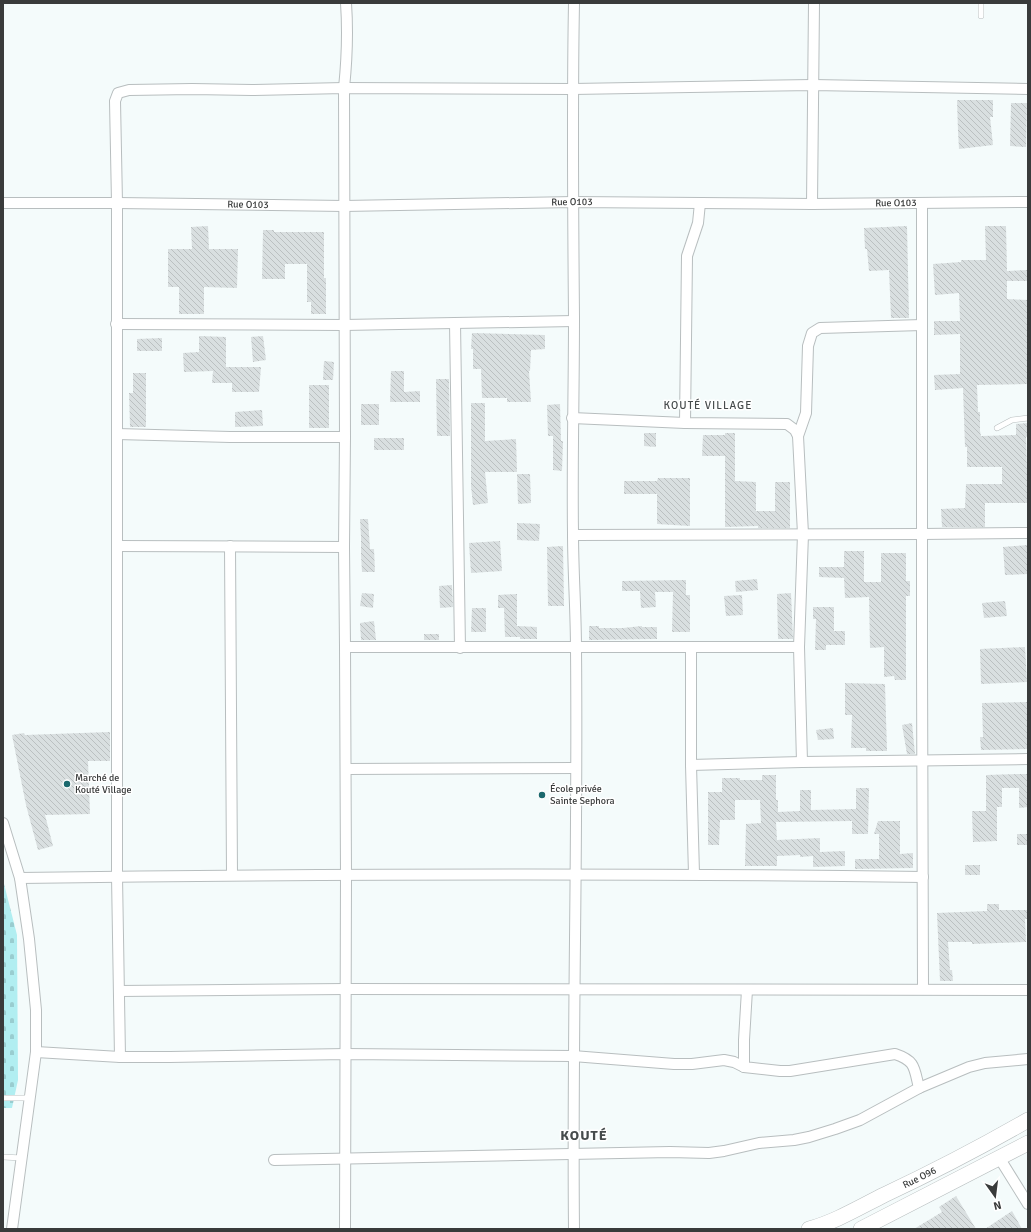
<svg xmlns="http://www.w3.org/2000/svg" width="1031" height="1232" font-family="Signika,sans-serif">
<defs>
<pattern id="cemetery-stones" width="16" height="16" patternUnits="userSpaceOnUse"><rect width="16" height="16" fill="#b1eef1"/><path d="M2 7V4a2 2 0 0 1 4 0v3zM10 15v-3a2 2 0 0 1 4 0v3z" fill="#99cdd0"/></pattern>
<pattern id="building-back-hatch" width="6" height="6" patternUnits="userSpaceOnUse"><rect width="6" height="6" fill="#d9dfe0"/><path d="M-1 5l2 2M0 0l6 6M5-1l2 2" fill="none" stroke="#bbc0c1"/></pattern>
</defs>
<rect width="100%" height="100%" fill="#f4fbfb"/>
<path fill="url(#cemetery-stones)" d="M 3,880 L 17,935 L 18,1080 L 12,1108 L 3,1108 Z"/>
<path fill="url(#building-back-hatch)" d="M 957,100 L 993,100 L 993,117 L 990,117 L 993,145 L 959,149 L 958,131 Z
M 1011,103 L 1027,103 L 1026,147 L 1010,146 Z
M 208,226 L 209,249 L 238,249 L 237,288 L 204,287 L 204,314 L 179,314 L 179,287 L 168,287 L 168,249 L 192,249 L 191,227 Z
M 907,226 L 909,318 L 891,318 L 889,270 L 869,271 L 867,249 L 865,249 L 864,228 Z
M 985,226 L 1006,226 L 1007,271 L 1028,270 L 1028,281 L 1007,281 L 1007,299 L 1028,300 L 1028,384 L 977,385 L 978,412 L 980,412 L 980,431 L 981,436 L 1016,435 L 1016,424 L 1028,423 L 1028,436 L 1026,437 L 1028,503 L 985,503 L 985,527 L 942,527 L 941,509 L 965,508 L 966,484 L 1002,484 L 1002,467 L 967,467 L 967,447 L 965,447 L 963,388 L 935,390 L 934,375 L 960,374 L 960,334 L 934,335 L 934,321 L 960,321 L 959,293 L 935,295 L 933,264 L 961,262 L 961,260 L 986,260 Z
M 263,230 L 274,230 L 274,232 L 324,232 L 324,278 L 326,278 L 326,314 L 311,314 L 311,302 L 307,302 L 307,264 L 285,264 L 285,279 L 262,279 Z
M 472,333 L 545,335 L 545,349 L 531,350 L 530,371 L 529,371 L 531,402 L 507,402 L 507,398 L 482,398 L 481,369 L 473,369 L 473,349 L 471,349 Z
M 199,336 L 226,337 L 226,367 L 261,367 L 259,392 L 232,392 L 232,383 L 212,383 L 213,371 L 184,372 L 183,353 L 199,352 Z
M 263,336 L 266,360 L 253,362 L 251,337 Z
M 162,338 L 162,351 L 137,351 L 137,339 Z
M 324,361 L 334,362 L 333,380 L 323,380 Z
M 391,371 L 404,371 L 404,392 L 420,391 L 420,402 L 390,402 Z
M 133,373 L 146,373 L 146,427 L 130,427 L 129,393 L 133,393 Z
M 436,379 L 449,379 L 450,436 L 437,436 Z
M 309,385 L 329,385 L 329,428 L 309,428 Z
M 471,403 L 485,403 L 485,441 L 516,439 L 517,472 L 485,472 L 488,503 L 473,505 L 471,486 Z
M 361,404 L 379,404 L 379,425 L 361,425 Z
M 560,404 L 561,441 L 563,441 L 562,471 L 553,470 L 553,436 L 548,436 L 547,405 Z
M 262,410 L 263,426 L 235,427 L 235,412 Z
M 644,433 L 656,433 L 656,447 L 644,446 Z
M 725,433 L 735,433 L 735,481 L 756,482 L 756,511 L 775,511 L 775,482 L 790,482 L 790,528 L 758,528 L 758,526 L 725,527 L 725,456 L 702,456 L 703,435 L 725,435 Z
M 374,438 L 404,438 L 404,450 L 374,450 Z
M 517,474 L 530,474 L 531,503 L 518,504 Z
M 658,478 L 690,478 L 690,526 L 657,524 L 657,494 L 624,494 L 624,481 L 657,481 Z
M 360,519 L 368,519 L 370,549 L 374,549 L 375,572 L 362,572 L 361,555 L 361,537 Z
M 517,523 L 540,524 L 539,541 L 517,540 Z
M 500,541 L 502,571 L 471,573 L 469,543 Z
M 1028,545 L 1028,574 L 1005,575 L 1003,547 Z
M 563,546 L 564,606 L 548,606 L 547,547 Z
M 844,551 L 864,551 L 864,582 L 881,582 L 881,553 L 906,553 L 906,581 L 910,581 L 910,596 L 906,596 L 906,680 L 895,680 L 894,676 L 884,677 L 884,647 L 870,648 L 869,597 L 845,598 L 844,578 L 819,577 L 819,567 L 844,567 Z
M 757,579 L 758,590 L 736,592 L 735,581 Z
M 686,580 L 686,595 L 690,595 L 690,632 L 672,632 L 673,592 L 655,592 L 656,607 L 641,608 L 640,591 L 622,591 L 622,581 Z
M 452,585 L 453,607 L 440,608 L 439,586 Z
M 362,593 L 374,594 L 373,608 L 360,606 Z
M 791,593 L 793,639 L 778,639 L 777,594 Z
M 517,594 L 517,626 L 537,627 L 537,639 L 520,639 L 520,637 L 505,637 L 504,608 L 498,608 L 498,595 Z
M 742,595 L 743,615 L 726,616 L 724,596 Z
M 1005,601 L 1007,616 L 984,618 L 982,603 Z
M 813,607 L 834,607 L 834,631 L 845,631 L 845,645 L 826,645 L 826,650 L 815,650 L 816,619 L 813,619 Z
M 472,608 L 486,608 L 486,632 L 471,632 Z
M 374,621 L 376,640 L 361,640 L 360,623 Z
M 589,626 L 599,626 L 599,628 L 623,628 L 642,626 L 642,627 L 657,627 L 657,639 L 589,640 Z
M 424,634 L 439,634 L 439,640 L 424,640 Z
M 1025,647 L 1027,682 L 981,684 L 980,649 Z
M 845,683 L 885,684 L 887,751 L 866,751 L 866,748 L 851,748 L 852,715 L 845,715 Z
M 1028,702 L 1028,749 L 981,750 L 980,737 L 983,737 L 982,703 Z
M 912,723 L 915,754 L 907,754 L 902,725 Z
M 833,728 L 834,739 L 818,740 L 816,730 Z
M 110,732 L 110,761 L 88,761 L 90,814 L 45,815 L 53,846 L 38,850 L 26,805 L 12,735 L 24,733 L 25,735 Z
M 1019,774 L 1028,774 L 1028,807 L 1019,808 L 1019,788 L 1002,788 L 1002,807 L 997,807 L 997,841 L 973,842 L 972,811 L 986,811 L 986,775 Z
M 762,775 L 776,775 L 776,800 L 778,800 L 778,812 L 800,811 L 800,790 L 811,790 L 811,810 L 856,809 L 856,788 L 869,788 L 868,834 L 852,834 L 852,821 L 776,822 L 777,840 L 820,838 L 820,852 L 845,851 L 845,866 L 813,867 L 813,856 L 800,857 L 800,855 L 777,856 L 777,866 L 745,866 L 746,824 L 761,823 L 760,800 L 735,800 L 735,820 L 720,820 L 719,845 L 708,845 L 708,792 L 722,792 L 722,778 L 740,778 L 740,780 L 762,780 Z
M 878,821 L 900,821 L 900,854 L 913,853 L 913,868 L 855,869 L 855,859 L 879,859 L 879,834 L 874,834 Z
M 1017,834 L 1028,834 L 1028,845 L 1017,845 Z
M 965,865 L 980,865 L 980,875 L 965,875 Z
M 987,904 L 999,904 L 999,910 L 1028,910 L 1028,919 L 1025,919 L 1026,942 L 972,944 L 972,942 L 948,942 L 950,970 L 952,970 L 953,981 L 940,981 L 937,913 L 987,911 Z
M 956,1196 L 976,1229 L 914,1229 L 942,1212 L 939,1207 Z
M 1012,1211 L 1022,1229 L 985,1229 Z"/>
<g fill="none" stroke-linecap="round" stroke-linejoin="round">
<defs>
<path id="service" d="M 981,16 L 981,3
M 997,428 L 1012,420 L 1028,418
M 3,1098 L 31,1098
M 3,1157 L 22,1158"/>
<g id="minor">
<path d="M 574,3 C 572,108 573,212 574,317 C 574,389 572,461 573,533 C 573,572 576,611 576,650 C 578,843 572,1036 574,1229"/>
<path id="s1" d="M 3,203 L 117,203 L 344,206 L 573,202 L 812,204 L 1028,202"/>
<path d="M 812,204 L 814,3"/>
<path d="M 922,204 L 922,657 L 923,989"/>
<path d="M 455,323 L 460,648"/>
<path d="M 116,324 L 344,325 L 574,321"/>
<path d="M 685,423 L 687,256 L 698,223 L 700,203"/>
<path d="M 117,434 L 230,437 L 345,437"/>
<path d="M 798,436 L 806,413 L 808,346 L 812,333 L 820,328 L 922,325"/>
<path d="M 573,535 L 922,534 L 1028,533"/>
<path d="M 117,546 L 344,547"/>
<path d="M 230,546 L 232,875"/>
<path d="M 345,647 L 799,647 L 803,534 L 798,436 L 795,430 L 787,424 L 685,423 L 572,418"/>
<path d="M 691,647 L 691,765 L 694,874"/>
<path d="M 799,647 L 802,762"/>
<path d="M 691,765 L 802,762 L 1028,759"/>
<path d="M 346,769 L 576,768"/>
<path d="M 3,823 L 20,878 L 29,939 L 36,1010 L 36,1052 L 12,1229"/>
<path d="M 20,878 C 321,874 622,873 923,877"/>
<path d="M 119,991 L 346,989 L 1028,990"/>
<path d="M 36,1052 L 120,1057 L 170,1057 L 346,1054 L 573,1056 L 674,1064 L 692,1064 L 724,1060 L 734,1062 L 744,1067"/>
<path d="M 120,1057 L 117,876 L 117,203 L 115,101 L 118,93 L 129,90 L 192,89 L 252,90 L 344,88 L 573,89 L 813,85 L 1028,89"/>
<path d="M 919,1088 L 969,1067 L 985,1063 L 1028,1059"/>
<path d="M 1000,1159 L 1028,1204"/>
<path d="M 274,1160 L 670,1152 L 709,1153 L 724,1151 L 759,1143 L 794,1140 L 809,1137 L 835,1129 L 860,1120 L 919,1088 C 914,1068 916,1061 895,1054 L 790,1071 L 780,1071 L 744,1067 L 744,1040 L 747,990"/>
<path d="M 345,1229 L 346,876 L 345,647 L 344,547 L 345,437 L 344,88 C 347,59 348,32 346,3"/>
</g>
<g id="secondary">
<path id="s2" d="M 809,1229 C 835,1222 860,1207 884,1195 C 933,1172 981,1147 1028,1120"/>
<path d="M 861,1229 L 1028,1143"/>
</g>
</defs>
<use href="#service" stroke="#b8bebf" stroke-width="6"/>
<use href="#minor" stroke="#b8bebf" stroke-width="12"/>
<use href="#secondary" stroke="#b8bebf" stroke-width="16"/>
<use href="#service" stroke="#fff" stroke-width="5"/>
<use href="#minor" stroke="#fff" stroke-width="10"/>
<use href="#secondary" stroke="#fff" stroke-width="15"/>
</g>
<g fill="#1b686d" stroke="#fff" stroke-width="1.5">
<circle cx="67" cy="784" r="4"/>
<circle cx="542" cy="795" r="4"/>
</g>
<g text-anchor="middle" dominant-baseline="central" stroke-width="3" stroke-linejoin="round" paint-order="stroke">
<g font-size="10" fill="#393b3b" stroke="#fff">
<text stroke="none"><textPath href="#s1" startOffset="569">Rue O103</textPath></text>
<text stroke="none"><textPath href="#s1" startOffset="893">Rue O103</textPath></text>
<text stroke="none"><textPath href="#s1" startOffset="245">Rue O103</textPath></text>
<text stroke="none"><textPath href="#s2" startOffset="122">Rue O96</textPath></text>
</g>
<g font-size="10" fill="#393b3b" stroke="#fff" text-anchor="start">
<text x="75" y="778">Marché de<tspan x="75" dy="12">Kouté Village</tspan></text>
<text x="550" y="789">École privée<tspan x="550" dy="12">Sainte Sephora</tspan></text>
</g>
<g font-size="11" letter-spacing="1" fill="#464b4c" stroke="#fff">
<text x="708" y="405">KOUTÉ VILLAGE</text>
</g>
<g font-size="14" font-weight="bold" letter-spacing="1" fill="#464b4c" stroke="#fff">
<text x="584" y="1135">KOUTÉ</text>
</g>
</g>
<rect width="1031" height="1232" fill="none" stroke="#393b3b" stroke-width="8"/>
<g transform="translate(995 1196) rotate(166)" stroke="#ffffff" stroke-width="3" paint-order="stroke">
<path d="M0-3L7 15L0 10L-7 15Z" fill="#393b3b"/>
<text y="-6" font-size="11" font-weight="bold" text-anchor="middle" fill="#393b3b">N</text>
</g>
</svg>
